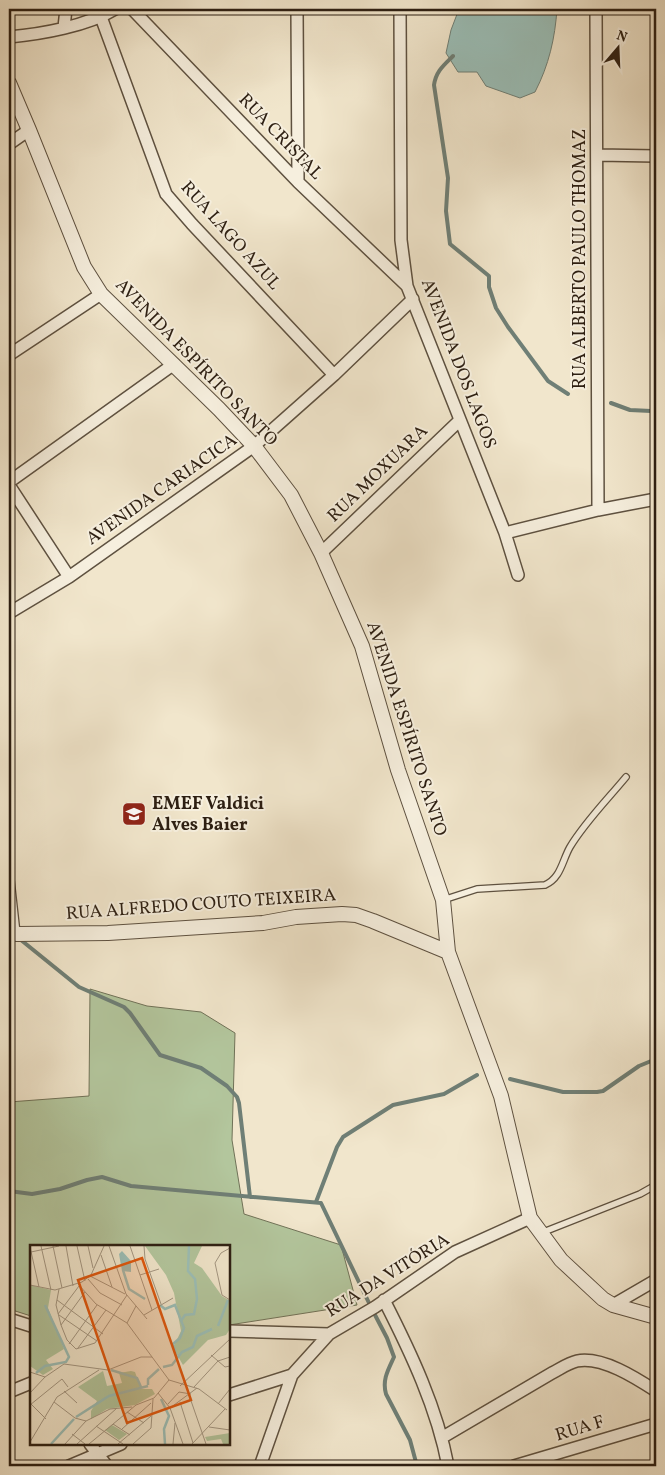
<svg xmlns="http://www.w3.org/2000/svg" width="665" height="1475" font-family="Vollkorn,serif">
<rect width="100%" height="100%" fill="#f1e6cc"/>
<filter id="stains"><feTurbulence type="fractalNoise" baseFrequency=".004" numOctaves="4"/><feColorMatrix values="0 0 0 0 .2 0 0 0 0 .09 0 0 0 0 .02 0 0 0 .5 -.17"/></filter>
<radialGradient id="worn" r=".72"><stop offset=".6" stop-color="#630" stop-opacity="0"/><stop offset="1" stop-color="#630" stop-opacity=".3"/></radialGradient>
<path fill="#b3c69d" stroke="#707258" d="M 90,989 L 147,1006 L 201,1012 L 235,1033 L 232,1140 L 244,1214 L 341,1245 L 357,1305 L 229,1325 L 229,1246 L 31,1246 L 31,1316 L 9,1309 L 9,1102 L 89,1096 Z"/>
<path fill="#9bbfb8" stroke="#6f7f76" d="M 459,9 L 557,9 C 555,38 549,65 535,92 L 520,98 L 486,86 L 477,72 L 458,72 L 446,53 L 451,30 Z"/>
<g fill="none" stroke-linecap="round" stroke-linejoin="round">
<path stroke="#6f7f76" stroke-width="4" d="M 453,56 C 444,65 436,71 434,85 L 448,178 L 446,211 L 450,244 L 489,276 L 489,287 L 496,308 L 508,327 L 548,381 L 568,394
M 611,403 L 630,410 L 651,411 L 656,418
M 21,940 L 79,987 L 124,1007 L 130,1013 L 160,1055 L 201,1068 L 227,1086 L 237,1097 L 239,1103 L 250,1197
M 510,1079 L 563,1092 L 597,1092 L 603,1091 L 639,1066 L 656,1059
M 9,1191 L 32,1194 L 60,1189 L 87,1180 L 102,1177 L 131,1186 L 321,1203 L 369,1303
M 316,1202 L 337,1147 L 343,1137 L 393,1105 L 444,1094 L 477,1075
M 374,1313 L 387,1338 L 394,1357 C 388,1370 382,1380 386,1394 L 410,1440 L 417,1466"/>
<defs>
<path id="service" d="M 9,862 L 17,934
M 443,900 L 477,889 L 545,885 C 561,878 562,861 570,847 C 585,822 607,800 626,777
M 541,1233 L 640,1194 L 656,1185"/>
<path id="minor" d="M 132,9 L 298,182 L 407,286
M 297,9 L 298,182
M 400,9 L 401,240 L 407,286 L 505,533 L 518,575
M 596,9 L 598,510
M 101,17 L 166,194 L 192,224 L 334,375
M 64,27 L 66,9
M 9,37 C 42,34 87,26 115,9
M 9,144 L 29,130
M 598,155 L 656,156
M 9,355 L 101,294
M 9,482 L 174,364
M 9,485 L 69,577
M 505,533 L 598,510 L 656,499
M 321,553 L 460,420
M 9,613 L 69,577 L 254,446 L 334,375 L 413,299
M 384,1300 C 411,1353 437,1408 448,1466
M 613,1305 L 656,1280
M 9,1319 L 31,1326
M 229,1331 L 329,1334 L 375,1307 L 455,1252 L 530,1218
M 9,1392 L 31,1383
M 229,1395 L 292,1375
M 443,1437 L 552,1373 C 560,1369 568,1363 577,1361 C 602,1356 636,1378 656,1391
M 90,1444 L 107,1466
M 69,1466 L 121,1444
M 260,1466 L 292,1375 L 329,1334
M 514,1466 L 656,1424"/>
<path id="tertiary" d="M 9,83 L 29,130 L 84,267 L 101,294 L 219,409 L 254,446 L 291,495 L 321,553 L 362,646 L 398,770 L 443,900 L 448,952 L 501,1096 L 530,1218 L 561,1260 L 603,1299 L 613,1305 L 656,1317
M 9,932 L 17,934 L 108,933 L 263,923 L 296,917 L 342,914 L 356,915 L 373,921 L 448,952"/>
</defs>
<use href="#service" stroke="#5e5140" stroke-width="8"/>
<use href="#minor" stroke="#5e5140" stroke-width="14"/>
<use href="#tertiary" stroke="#5e5140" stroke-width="16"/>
<use href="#service" stroke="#f6efde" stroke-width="5.5"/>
<use href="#minor" stroke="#f6efde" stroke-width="11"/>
<use href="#tertiary" stroke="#f6efde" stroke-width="14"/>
</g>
<defs>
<symbol id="school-square" viewBox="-11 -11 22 22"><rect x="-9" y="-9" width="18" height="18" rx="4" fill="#8f2418" stroke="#f6efde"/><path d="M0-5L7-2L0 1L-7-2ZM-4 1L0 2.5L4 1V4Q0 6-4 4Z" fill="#fff"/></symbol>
</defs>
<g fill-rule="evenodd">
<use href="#school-square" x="120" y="800" width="28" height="28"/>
</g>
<g text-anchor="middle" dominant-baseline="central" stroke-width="4" stroke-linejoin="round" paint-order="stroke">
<g font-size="18" fill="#2d1f12" stroke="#f6efde">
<text transform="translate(280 137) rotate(46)">RUA CRISTAL</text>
<text transform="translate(230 236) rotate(48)">RUA LAGO AZUL</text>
<text transform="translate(580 259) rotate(-90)">RUA ALBERTO PAULO THOMAZ</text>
<text transform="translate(196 363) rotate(46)">AVENIDA ESPÍRITO SANTO</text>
<text transform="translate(458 364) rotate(69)">AVENIDA DOS LAGOS</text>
<text transform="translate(378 474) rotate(-44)">RUA MOXUARA</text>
<text transform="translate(162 490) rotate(-35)">AVENIDA CARIACICA</text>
<text transform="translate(406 729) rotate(72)">AVENIDA ESPÍRITO SANTO</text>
<text transform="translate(201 905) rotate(-4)">RUA ALFREDO COUTO TEIXEIRA</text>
<text transform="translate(388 1276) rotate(-32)">RUA DA VITÓRIA</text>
<text transform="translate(580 1429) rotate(-17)">RUA F</text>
</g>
<g font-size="18" font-weight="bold" fill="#2d1f12" stroke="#f6efde" text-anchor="start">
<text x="152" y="804">EMEF Valdici<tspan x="152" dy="21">Alves Baier</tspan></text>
</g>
</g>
<g transform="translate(30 1245)">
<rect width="200" height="200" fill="#f1e6cc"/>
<path d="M 115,1 L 172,1 L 164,18 L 172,23 L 192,51 L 200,56 L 200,84 L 196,90 L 178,95 L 153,120 L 143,103 L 151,86 L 144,48 L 136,30 ZM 0,40 L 21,45 L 18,63 L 34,104 L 16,115 L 23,124 L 13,130 L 0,121 ZM 73,126 L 77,141 L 92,138 L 89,128 L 101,126 L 105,127 L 111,144 L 122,144 L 125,149 L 105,160 L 77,164 L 61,174 L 61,166 L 67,156 L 48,142 ZM 82,180 L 97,189 L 89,195 L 75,185 ZM 200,188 L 200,199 L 193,199 L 191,194 L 177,196 L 175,192 Z" fill="#b3c69d"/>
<path d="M 92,6 L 101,16 L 101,27 L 92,26 L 89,9 Z" fill="#9bbfb8"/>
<path fill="none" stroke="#9bbfb8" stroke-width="2.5" d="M 93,25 L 99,44 L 115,54M 130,60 L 135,64 L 145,60 L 154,83 L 150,93 L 143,99 L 147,114M 151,76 L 155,70 L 164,69 L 167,54 L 165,34 L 158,26 L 159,1M 188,81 L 198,55M 133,122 L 142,120 L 152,107 L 163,102 L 167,91 L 182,84M 81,125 L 107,133 L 111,142M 6,128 L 15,121 L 36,117 L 39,112 L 15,60M 118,140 L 118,134 L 129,124M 131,154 L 139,171 L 134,184 L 135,199M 46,172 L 79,151 L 118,141M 21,199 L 44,174"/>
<path fill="none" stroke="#a39682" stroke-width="1" d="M 11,1 L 21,45M 23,1 L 32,43M 36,1 L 43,41M 47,1 L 55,36M 58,1 L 63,23M 79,1 L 96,49 L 117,74M 100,1 L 122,65M 114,1 L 115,14 L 131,59M 0,2 L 9,42M 200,3 L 191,8 L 185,18 L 192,50 L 200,55M 1,7 L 29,1M 71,10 L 82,42M 110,30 L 129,24M 60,31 L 95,49M 58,34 L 70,48 L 92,60M 48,39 L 66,59 L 97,78 L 139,135 L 169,144 L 197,165M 0,40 L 25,45 L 52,37 L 61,30 L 74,1M 29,44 L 26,60 L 31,80 L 37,95 L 46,104 L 65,98 L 97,50M 27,55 L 73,89M 28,69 L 49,41M 29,70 L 67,96M 114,70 L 143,53M 97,78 L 106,61M 31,80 L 55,47M 39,99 L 67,60M 48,103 L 76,65M 181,110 L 195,122 L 200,121M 0,127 L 15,132 L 34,119 L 78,125 L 111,112 L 122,112M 150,141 L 200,94M 164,142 L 188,116 L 200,112M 34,146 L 47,158M 0,148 L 15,132M 128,148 L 140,163 L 153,199M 159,150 L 176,199M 24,157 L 45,173 L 56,176M 150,157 L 163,198M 1,159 L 16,174M 138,159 L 149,147 L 161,149M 188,159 L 200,144M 0,160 L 32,134 L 38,142M 140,163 L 167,143M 97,167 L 114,178M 83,179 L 100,190M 66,181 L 93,199M 179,182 L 200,185M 92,184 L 121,158M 42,189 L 55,199M 0,197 L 27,152 L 69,125M 35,199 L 56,176 L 80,164 L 102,162M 47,199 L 87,163M 59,199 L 106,160 L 124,153 L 139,135M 88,199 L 121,171M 103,199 L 121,183 L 123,154M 143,199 L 145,178M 162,199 L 195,164"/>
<path fill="#df560c" fill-opacity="0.15" stroke="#df560c" stroke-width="2.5" d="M 112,13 L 161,155 L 97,178 L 48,35 Z"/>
<rect width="200" height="200" fill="none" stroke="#2d1f12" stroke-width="2.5"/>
</g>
<rect width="665" height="1475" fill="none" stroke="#f1e6cc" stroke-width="30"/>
<rect x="10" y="10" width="645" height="1455" fill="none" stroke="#2d1f12" stroke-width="2.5"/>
<rect x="15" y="15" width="635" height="1445" fill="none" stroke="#2d1f12"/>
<g transform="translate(618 48) rotate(19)" stroke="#f6efde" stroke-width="4" paint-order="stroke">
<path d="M0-4L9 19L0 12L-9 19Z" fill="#2d1f12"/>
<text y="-8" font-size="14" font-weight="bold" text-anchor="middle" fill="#2d1f12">N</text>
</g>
<rect width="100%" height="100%" filter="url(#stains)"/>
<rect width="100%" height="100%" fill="url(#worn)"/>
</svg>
